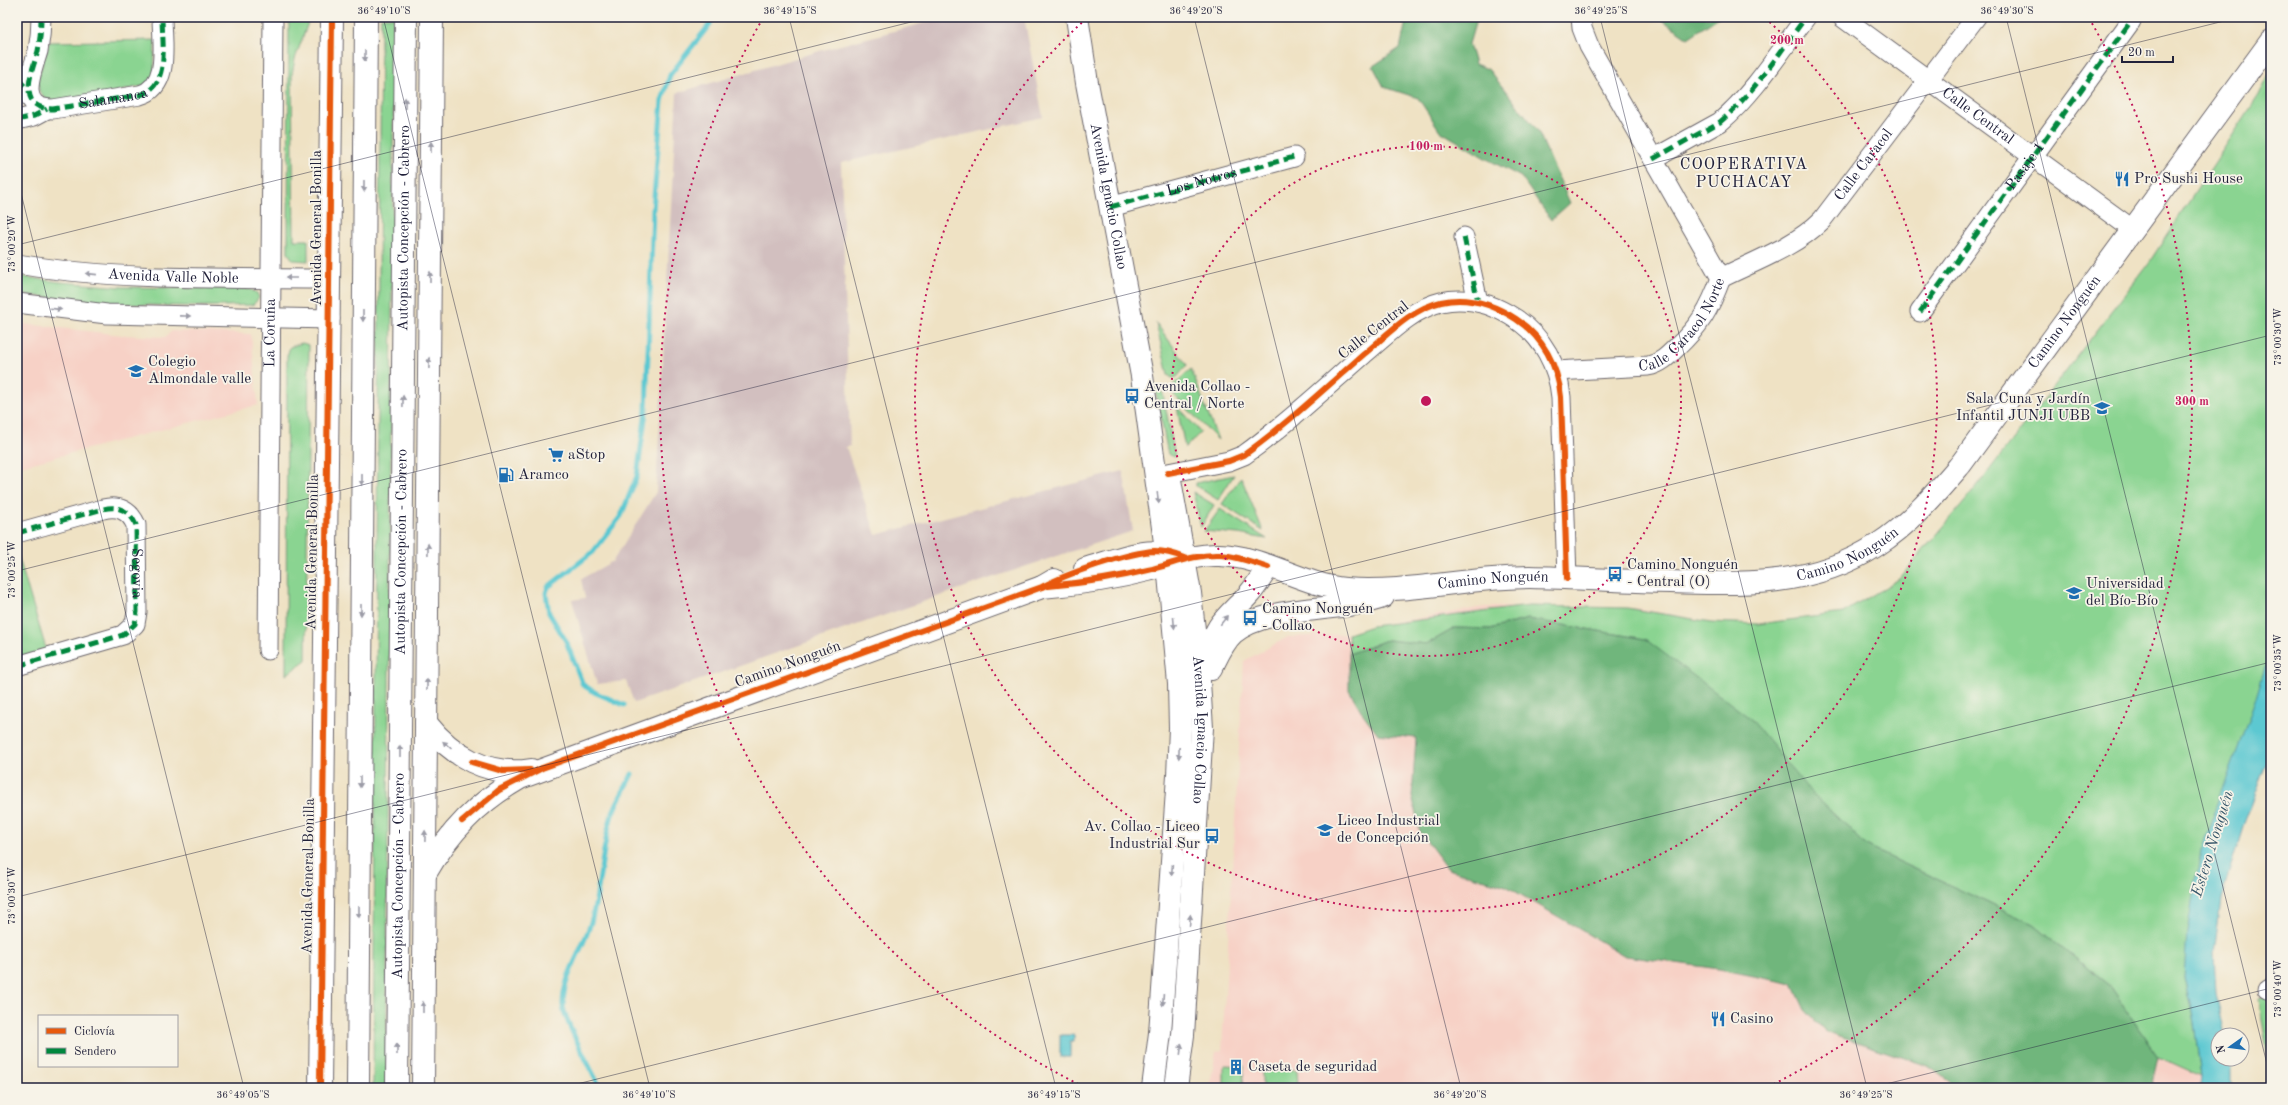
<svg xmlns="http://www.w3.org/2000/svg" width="2288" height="1105" font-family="'Old Standard TT',serif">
<rect width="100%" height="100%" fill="#f7f3e8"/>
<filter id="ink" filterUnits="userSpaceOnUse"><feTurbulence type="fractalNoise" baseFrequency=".025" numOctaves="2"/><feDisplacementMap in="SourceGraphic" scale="8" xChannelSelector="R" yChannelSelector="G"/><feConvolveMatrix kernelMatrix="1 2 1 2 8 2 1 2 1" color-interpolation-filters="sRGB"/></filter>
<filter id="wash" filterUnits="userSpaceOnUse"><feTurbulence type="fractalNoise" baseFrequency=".012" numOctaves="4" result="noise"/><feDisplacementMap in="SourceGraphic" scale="16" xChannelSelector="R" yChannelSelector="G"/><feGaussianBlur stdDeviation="0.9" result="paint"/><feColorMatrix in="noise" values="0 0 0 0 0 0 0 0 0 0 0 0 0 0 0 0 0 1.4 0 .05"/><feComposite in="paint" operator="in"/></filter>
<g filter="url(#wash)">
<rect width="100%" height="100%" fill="#efe2c4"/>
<path fill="#f7d1c6" d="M 2259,95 L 2271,647 L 2218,803 L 2200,1088 L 1209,1088 L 1216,1052 L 1222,1050 L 1244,661 L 1288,637 L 1348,634 L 1372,626 L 1484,607 L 1637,608 L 1711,622 L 1758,624 L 1843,613 L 1899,579 L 1967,499 L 2148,264 Z
M 17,316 L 21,317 L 25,324 L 122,335 L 165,337 L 172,331 L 251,334 L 258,405 L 17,467 Z"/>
<path fill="#d2bfbf" d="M 947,17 L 1024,17 L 1043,117 L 841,163 L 850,446 L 846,447 L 876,535 L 1123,471 L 1133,531 L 991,578 L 634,703 L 626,681 L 597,684 L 572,600 L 585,598 L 581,579 L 613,561 L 656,492 L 677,93 L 837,46 Z"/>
<path fill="#8ad491" stroke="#567b66" d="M 289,17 L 310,17 L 295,59 L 292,74 L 294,240 L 308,240 L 308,261 L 293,260 L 288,253 Z
M 381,17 L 394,17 L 386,1088 L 373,1088 Z
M 155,40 L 154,75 L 147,85 L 61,104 L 46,99 L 39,91 L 38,79 L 49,42 Z
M 2271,70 L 2271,647 L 2184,977 L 2194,1022 L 2201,1076 L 2159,1057 L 2111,987 L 2033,924 L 1868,847 L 1645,639 L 1528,619 L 1490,629 L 1455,628 L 1427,644 L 1387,640 L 1349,654 L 1348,634 L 1372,626 L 1529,606 L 1627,608 L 1711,622 L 1758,624 L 1843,613 L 1899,579 L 1967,499 L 2148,264 L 2259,95 Z
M 17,276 L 60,282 L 122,287 L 250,289 L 257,293 L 259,298 L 253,305 C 174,309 95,303 17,294 Z
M 1156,323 L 1187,365 L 1177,377 L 1172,378 L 1168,375 Z
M 302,343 L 309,345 L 306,660 L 286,675 L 287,356 L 290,347 Z
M 1191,369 L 1218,440 L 1174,395 L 1172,386 Z
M 1158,387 L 1163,394 L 1175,457 L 1168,454 L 1155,388 Z
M 1177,407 L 1201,432 L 1185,448 Z
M 1234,475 L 1218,500 L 1196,486 L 1196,483 Z
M 1241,477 L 1263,531 L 1222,504 Z
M 1193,492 L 1214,505 L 1201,527 Z
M 1220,509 L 1267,539 L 1238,534 L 1204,531 Z
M 17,552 L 47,652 L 17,660 Z
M 2271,994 L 2271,1050 L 2267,1052 L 2259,1000 Z
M 1224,1065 L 1244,1066 L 1243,1088 L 1224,1088 Z
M 1262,1067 L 1297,1070 L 1298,1085 L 1286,1086 L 1286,1088 L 1262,1088 Z"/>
<path fill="#6fb67b" stroke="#486c5b" d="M 1407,17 L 1477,17 L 1469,44 L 1475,64 L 1488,69 L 1538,131 L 1570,203 L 1551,220 L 1521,177 L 1485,158 L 1440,131 L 1418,98 L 1384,87 L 1373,66 L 1400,48 Z
M 1662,17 L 1719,17 L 1688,38 L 1661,19 Z
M 1528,619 L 1645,639 L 1751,719 L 1809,790 L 1868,847 L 2033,924 L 2111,987 L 2159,1057 L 2152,1088 L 1958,1088 L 1928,1066 L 1825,1031 L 1805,1010 L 1793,984 L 1719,969 L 1625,956 L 1506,886 L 1448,869 L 1420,832 L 1412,796 L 1416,738 L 1378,734 L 1363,714 L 1349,690 L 1349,654 L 1387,640 L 1427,644 L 1455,628 L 1490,629 Z"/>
<path fill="#5bc8d1" stroke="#3e7586" d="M 2271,647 L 2271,753 L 2243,826 L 2221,899 L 2214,954 L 2216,993 L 2225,1035 L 2218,1035 L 2218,1059 L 2231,1059 L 2231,1088 L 2200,1088 L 2201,1076 L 2194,1022 L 2184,977 L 2187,932 L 2201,850 L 2255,701 Z
M 1060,1035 L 1074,1035 L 1074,1042 L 1070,1042 L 1070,1057 L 1060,1057 Z"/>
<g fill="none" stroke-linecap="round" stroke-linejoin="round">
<path stroke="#5bc8d1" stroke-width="5" d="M 624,705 L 596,693 L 583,685 L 566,641 L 549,613 L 546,593 L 548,587 L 593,552 L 621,516 L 637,476 L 646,411 L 653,209 L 662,101 L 670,75 L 710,24 L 712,17
M 600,1088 C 593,1072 563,1019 563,1005 C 563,974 583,951 591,922 C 601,887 601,850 612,815 C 617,801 626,787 632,774"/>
</g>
</g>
<g filter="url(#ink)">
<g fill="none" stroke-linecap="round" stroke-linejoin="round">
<defs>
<g id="minor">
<path id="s1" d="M 41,17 C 41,28 40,40 38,51 C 32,72 15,109 53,109 L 140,95 C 171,86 162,42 162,17"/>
<path id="s2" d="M 1842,17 L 2132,229"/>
<path d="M 17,120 L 34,116 L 47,109"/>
<path d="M 1653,159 L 1720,122 C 1754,93 1779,53 1806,17"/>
<path d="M 1110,207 L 1294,157"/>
<path d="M 1464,237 L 1478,302"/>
<path id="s3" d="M 17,264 C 121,281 225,278 330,279"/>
<path id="s4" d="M 1721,278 C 1755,261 1795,247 1822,220 L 1976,17"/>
<path d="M 17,303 L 107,314 L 330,319"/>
<path d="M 1920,312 L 2131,21"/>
<path id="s5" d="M 1556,371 L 1648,366 C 1660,364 1668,356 1676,348 C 1700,326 1710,308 1721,278 L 1589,46 L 1582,28 L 1581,17"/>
<path d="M 1168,473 L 1229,461 L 1244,455 C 1286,425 1325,388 1364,354 C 1387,335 1411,309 1441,302 C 1468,296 1493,304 1516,319 C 1543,337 1558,366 1561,397 L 1567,578"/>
<path id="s6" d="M 17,533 L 103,509 C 119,505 130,511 136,525 L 137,612 L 135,624 L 123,635 L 17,666"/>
<path id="s7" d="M 268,650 L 273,17"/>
<path d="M 2267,991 L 2271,989"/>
</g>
<path id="tertiary" d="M 320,1088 L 332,17"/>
<g id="secondary">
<path id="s8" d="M 1077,17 L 1087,83 L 1142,376 L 1168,564 L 1179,684 L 1180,728 L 1178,776 L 1160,1033 L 1153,1088"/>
<path id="s9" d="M 1170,480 L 1190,593 L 1198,666 L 1202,728 L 1183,1035 L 1176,1088"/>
<path d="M 1085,569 C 1116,560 1148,545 1179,556"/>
<path id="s10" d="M 1042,587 C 1078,584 1113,579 1148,570 C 1173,564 1192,554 1219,555 C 1263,556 1302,585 1345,589 C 1407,594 1468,577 1530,577 C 1577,578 1624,581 1671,582 C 1742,585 1815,586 1877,545 C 1910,524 1936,493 1961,464 L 2271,41"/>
<path d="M 1211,654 C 1211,625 1233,613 1250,593 C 1257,585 1262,576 1268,567"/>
<path d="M 1211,669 C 1217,657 1223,642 1233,633 C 1268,604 1339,613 1383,597"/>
<path d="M 426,723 C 452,756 488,777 531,770"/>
<path d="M 425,874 C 449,832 478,802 520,778 L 1042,587 L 1054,580"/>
<path d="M 423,1088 L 432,17"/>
</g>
<g id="motorway">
<path d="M 358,1088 L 366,17"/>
<path id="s11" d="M 397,1088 L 406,17"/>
</g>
</defs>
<use href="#minor" stroke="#6a656b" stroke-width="21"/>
<use href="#tertiary" stroke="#6a656b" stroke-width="24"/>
<use href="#secondary" stroke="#6a656b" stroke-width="24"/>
<use href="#motorway" stroke="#6a656b" stroke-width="24"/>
<use href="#minor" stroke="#fff" stroke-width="19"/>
<use href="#tertiary" stroke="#fff" stroke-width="22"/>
<use href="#secondary" stroke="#fff" stroke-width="22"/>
<use href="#motorway" stroke="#fff" stroke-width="22"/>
<g stroke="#00873e" stroke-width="5" stroke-dasharray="10 5" stroke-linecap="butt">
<path d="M 41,17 C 41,28 40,40 38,51 C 32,72 15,109 53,109 L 140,95 C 171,86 162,42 162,17"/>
<path d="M 17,89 L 28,79"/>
<path d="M 17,120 L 34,116 L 47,109"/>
<path d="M 1653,159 L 1720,122 C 1754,93 1779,53 1806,17"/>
<path id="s12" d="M 1110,207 L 1294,157"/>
<path d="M 1464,237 L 1478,302"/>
<path id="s13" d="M 1920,312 L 2131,21"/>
<path d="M 17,533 L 103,509 C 119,505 130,511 136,525 L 137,612 L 135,624 L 123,635 L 17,666"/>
<path d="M 2267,991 L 2271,989"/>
</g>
<defs>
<path id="cycleway" d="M 1168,473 L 1229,461 L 1244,455 C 1286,425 1325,388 1364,354 C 1387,335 1411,309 1441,302 C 1468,296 1493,304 1516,319 C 1543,337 1558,366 1561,397 L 1567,578
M 1048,586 C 1082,583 1116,578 1148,570 C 1173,564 1194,554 1220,555 C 1236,556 1253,562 1268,567
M 472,762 L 503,771 L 530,770
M 462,821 L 499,790 L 542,768 L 1042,587 C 1066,574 1129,552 1155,551 C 1165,551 1175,554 1185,558
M 320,1088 L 332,17"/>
</defs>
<use href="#cycleway" stroke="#f7f3e8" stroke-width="8"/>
<use href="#cycleway" stroke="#e8590c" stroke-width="6"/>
</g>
<defs><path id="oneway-solid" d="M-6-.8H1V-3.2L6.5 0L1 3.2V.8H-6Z"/></defs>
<g fill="#9c9ca7">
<use href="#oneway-solid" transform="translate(365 56) rotate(90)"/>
<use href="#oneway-solid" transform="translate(405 103) rotate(-89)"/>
<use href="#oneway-solid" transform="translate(431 147) rotate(-90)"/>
<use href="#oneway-solid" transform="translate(364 186) rotate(90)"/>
<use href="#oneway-solid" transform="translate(91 274) rotate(-174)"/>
<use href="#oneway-solid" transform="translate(430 277) rotate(-90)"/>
<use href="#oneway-solid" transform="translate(291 278) rotate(-180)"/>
<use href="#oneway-solid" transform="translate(56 309) rotate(7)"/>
<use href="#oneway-solid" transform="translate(185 316) rotate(1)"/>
<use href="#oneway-solid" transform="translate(363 316) rotate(90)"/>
<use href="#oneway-solid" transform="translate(429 363) rotate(-89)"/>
<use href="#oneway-solid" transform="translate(403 401) rotate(-89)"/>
<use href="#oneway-solid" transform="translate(362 480) rotate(90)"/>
<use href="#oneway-solid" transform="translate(1158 498) rotate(82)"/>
<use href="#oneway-solid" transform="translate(428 549) rotate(-89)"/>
<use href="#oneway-solid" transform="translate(361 610) rotate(90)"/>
<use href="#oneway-solid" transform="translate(1224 620) rotate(-52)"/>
<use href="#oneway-solid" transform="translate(1174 623) rotate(85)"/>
<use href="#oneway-solid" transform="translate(427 684) rotate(-90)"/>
<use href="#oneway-solid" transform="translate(447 745) rotate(-139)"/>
<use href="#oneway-solid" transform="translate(400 751) rotate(-90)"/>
<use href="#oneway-solid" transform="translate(1179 753) rotate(92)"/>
<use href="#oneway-solid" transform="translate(360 782) rotate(90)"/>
<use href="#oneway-solid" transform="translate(425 836) rotate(-89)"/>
<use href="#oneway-solid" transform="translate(1172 870) rotate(94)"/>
<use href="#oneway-solid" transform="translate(359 912) rotate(90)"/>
<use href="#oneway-solid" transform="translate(1190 920) rotate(-86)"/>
<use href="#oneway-solid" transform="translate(1163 1000) rotate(94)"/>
<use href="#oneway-solid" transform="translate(423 1007) rotate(-90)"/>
<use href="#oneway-solid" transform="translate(397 1049) rotate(-90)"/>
<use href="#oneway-solid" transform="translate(1181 1049) rotate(-83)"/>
</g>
</g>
<path fill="none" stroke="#22223b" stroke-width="1" stroke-opacity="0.45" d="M 383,17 L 650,1088M 789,17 L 1056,1088M 1194,17 L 1461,1088M 1600,17 L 1867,1088M 2006,17 L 2271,1080M 17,177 L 244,1088M 17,245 L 931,17M 17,571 L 2240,17M 17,897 L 2271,335M 561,1088 L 2271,662M 1870,1088 L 2271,988"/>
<g fill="none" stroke="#c2185b" stroke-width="2" stroke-dasharray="2 4">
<circle cx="1426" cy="401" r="255"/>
<path d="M1765 18A511 511 0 1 1 1087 18"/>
<path d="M1084 1087A766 766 0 0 1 763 18M2089 18A766 766 0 0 1 1768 1087"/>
</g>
<defs>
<symbol id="restaurant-bare" viewBox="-9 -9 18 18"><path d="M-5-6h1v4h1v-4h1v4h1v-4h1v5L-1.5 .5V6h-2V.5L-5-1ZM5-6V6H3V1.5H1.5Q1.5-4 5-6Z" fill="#1f6fb2" stroke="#f7f3e8" stroke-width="2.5" paint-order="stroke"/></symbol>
<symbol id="school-bare" viewBox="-9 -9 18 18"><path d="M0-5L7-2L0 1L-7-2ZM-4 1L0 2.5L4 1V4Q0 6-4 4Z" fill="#1f6fb2" stroke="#f7f3e8" stroke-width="2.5" paint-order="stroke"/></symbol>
<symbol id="bus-bare" viewBox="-9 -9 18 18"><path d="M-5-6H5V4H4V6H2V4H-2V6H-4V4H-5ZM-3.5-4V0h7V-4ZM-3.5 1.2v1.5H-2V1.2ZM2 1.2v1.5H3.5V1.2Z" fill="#1f6fb2" stroke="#f7f3e8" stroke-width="2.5" paint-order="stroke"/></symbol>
<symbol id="supermarket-bare" viewBox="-9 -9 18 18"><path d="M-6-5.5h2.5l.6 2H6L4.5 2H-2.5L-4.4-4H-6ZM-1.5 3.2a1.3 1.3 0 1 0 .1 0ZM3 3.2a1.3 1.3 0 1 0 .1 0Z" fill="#1f6fb2" stroke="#f7f3e8" stroke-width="2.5" paint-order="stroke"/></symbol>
<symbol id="fuel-bare" viewBox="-9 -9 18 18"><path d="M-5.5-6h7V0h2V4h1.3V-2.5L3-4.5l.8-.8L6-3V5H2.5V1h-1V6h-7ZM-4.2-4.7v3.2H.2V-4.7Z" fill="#1f6fb2" stroke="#f7f3e8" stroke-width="2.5" paint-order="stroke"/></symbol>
<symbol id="university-bare" viewBox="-9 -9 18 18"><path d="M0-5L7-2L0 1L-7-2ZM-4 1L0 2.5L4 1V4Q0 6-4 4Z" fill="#1f6fb2" stroke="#f7f3e8" stroke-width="2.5" paint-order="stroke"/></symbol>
<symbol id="building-bare" viewBox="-9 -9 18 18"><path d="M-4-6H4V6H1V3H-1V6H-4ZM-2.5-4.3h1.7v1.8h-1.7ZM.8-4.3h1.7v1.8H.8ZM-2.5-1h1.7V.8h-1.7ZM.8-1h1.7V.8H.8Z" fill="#1f6fb2" stroke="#f7f3e8" stroke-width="2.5" paint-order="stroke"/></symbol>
</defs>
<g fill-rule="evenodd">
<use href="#restaurant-bare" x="2111" y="168" width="22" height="22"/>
<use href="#school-bare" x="125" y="360" width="22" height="22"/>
<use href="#bus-bare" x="1121" y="385" width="22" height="22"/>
<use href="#school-bare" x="2091" y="397" width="22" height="22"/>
<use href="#supermarket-bare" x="545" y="444" width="22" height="22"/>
<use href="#fuel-bare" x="495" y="464" width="22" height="22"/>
<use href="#bus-bare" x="1604" y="563" width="22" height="22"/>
<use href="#university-bare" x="2063" y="582" width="22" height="22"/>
<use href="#bus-bare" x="1239" y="607" width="22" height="22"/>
<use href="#school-bare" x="1314" y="819" width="22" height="22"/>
<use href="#bus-bare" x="1201" y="825" width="22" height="22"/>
<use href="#restaurant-bare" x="1707" y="1008" width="22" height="22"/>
<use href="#building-bare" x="1225" y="1056" width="22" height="22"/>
</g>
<g text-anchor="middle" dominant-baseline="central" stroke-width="3.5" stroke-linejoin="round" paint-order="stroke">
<g font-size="15" fill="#22223b" stroke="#f7f3e8">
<text stroke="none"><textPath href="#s1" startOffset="170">Salamanca</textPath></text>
<text stroke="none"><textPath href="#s2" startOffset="168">Calle Central</textPath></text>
<text stroke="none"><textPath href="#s4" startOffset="186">Calle Caracol</textPath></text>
<text stroke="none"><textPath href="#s13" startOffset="180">Pasaje 1</textPath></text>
<text stroke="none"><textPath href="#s12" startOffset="95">Los Notros</textPath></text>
<text stroke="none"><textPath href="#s8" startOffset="182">Avenida Ignacio Collao</textPath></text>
<text transform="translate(317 228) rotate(-90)">Avenida General Bonilla</text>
<text stroke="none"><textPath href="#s11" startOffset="860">Autopista Concepción - Cabrero</textPath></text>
<text stroke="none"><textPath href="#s3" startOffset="157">Avenida Valle Noble</textPath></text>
<text stroke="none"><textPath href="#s5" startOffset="146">Calle Caracol Norte</textPath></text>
<text stroke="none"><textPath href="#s10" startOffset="1144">Camino Nonguén</textPath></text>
<text transform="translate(1374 331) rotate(-38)">Calle Central</text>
<text stroke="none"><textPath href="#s7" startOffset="317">La Coruña</textPath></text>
<text transform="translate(313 552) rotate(-89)">Avenida General Bonilla</text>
<text stroke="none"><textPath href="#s11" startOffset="536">Autopista Concepción - Cabrero</textPath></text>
<text stroke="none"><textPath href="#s10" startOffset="820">Camino Nonguén</textPath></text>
<text stroke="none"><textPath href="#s6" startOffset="178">Segovia</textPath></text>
<text stroke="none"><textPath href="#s10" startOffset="460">Camino Nonguén</textPath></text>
<text transform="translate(788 665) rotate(-20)">Camino Nonguén</text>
<text stroke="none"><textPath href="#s9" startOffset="252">Avenida Ignacio Collao</textPath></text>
<text transform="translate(309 876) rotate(-89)">Avenida General Bonilla</text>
<text stroke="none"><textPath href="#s11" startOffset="212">Autopista Concepción - Cabrero</textPath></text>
</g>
<g font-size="15" fill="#22223b" stroke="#f7f3e8" text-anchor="start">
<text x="2134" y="179">Pro Sushi House</text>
<text x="148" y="362">Colegio<tspan x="148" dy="17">Almondale valle</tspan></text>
<text x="1144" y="387">Avenida Collao -<tspan x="1144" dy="17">Central / Norte</tspan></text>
<text x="2090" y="399" text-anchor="end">Sala Cuna y Jardín<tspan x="2090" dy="17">Infantil JUNJI UBB</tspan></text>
<text x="568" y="455">aStop</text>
<text x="518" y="475">Aramco</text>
<text x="1627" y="565">Camino Nonguén<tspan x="1627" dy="17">- Central (O)</tspan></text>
<text x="2086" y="584">Universidad<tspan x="2086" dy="17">del Bío-Bío</tspan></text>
<text x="1262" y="609">Camino Nonguén<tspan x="1262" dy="17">- Collao</tspan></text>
<text x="1337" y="821">Liceo Industrial<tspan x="1337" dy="17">de Concepción</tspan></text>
<text x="1200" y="827" text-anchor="end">Av. Collao - Liceo<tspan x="1200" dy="17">Industrial Sur</tspan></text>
<text x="1730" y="1019">Casino</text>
<text x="1248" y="1067">Caseta de seguridad</text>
</g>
<g font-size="16" letter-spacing="1" fill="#22223b" stroke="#f7f3e8">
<text x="1744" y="165">COOPERATIVA<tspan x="1744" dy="18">PUCHACAY</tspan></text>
</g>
<g font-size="16" font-style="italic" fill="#335468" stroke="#f7f3e8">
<text transform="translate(2213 844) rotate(-73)">Estero Nonguén</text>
</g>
</g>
<circle cx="1426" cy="401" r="6" fill="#c2185b" stroke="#f7f3e8" stroke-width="2"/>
<g font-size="12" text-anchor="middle" font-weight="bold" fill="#c2185b" stroke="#f7f3e8" stroke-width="3.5" stroke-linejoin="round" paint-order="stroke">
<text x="1787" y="44">200 m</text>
<text x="1426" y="150">100 m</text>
<text x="2192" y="405">300 m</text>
</g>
<rect width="2288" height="1105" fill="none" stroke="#f7f3e8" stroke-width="44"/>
<rect x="38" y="1015" width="140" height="52" fill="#f7f3e8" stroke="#a29fa3"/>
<rect x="46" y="1028" width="20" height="6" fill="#e8590c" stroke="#a29fa3"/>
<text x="74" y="1035" font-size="12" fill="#22223b">Ciclovía</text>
<rect x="46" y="1048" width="20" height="6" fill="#00873e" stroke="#a29fa3"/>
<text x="74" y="1055" font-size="12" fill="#22223b">Sendero</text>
<g transform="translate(2230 1047) rotate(256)"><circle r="19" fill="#f7f3e8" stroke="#a29fa3"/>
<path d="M0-3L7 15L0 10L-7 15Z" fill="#1f6fb2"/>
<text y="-6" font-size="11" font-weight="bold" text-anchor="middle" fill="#22223b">N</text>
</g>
<path d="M2122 56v6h51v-6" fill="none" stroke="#22223b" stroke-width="2"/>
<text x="2128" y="56" font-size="12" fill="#22223b" stroke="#f7f3e8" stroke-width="3" paint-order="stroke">20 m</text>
<rect x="22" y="22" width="2244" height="1061" fill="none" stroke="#22223b" stroke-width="1.5"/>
<g font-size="10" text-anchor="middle" fill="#22223b">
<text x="384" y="14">36°49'10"S</text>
<text x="790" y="14">36°49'15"S</text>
<text x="1196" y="14">36°49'20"S</text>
<text x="1601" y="14">36°49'25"S</text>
<text x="2007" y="14">36°49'30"S</text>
<text transform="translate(11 244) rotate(-90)" y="4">73°00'20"W</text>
<text transform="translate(2277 337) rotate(-90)" y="4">73°00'30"W</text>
<text transform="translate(11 570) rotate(-90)" y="4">73°00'25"W</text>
<text transform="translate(2277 663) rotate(-90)" y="4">73°00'35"W</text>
<text transform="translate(11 896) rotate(-90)" y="4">73°00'30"W</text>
<text transform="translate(2277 989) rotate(-90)" y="4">73°00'40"W</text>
<text x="243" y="1098">36°49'05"S</text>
<text x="649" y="1098">36°49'10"S</text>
<text x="1054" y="1098">36°49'15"S</text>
<text x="1460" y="1098">36°49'20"S</text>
<text x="1866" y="1098">36°49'25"S</text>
</g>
</svg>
